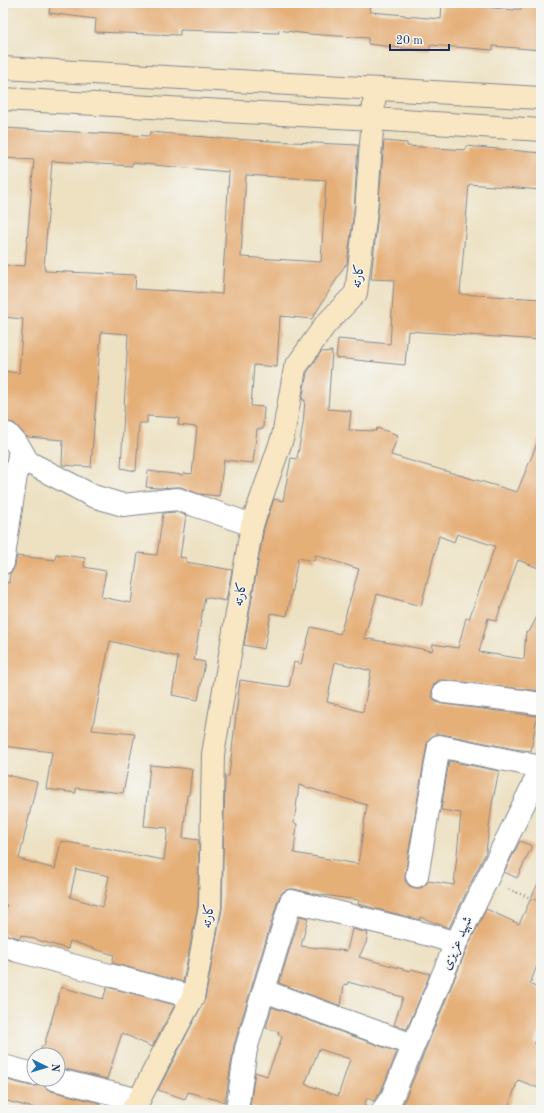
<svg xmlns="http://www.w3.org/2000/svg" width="544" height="1113" font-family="'Old Standard TT',Amiri,serif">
<rect width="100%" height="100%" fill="#f6f6f2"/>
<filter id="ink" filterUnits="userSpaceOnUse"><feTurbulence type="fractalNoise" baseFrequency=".025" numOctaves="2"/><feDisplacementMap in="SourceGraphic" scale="8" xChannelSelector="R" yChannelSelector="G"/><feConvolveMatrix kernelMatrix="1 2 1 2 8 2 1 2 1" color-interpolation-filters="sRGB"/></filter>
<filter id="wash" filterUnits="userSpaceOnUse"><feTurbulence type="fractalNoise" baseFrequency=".012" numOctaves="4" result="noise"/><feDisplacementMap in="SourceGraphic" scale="16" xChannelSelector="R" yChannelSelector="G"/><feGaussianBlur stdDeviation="0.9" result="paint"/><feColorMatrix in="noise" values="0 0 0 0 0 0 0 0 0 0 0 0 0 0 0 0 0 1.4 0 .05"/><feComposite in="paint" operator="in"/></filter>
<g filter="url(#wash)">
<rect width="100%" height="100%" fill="#ede1c2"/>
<g id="blocks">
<path fill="#e5af78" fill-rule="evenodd" d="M 50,3 L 239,3 L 283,5 L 283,3 L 371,3 L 370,12 L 405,15 L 405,16 L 441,19 L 442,3 L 514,10 L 514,9 L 521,9 L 521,3 L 541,3 L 541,50 L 493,46 L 493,50 L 430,45 L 430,50 L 402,48 L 368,44 L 368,38 L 308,34 L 278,30 L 279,33 L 180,30 L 180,35 L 95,32 L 96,19 L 49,13 Z
M 3,128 L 149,136 L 150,132 L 228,139 L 358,145 L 354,211 L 347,264 L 345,266 L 346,264 L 312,319 L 280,316 L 277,367 L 254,365 L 251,406 L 264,407 L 263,429 L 257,429 L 253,463 L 224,460 L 219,496 L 199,494 L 181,487 L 176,487 L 159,488 L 146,487 L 148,471 L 183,475 L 184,473 L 192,474 L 197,427 L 178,425 L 179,418 L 147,416 L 147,423 L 139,423 L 136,471 L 121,468 L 128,334 L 101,332 L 91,467 L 62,465 L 63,440 L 27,437 L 14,423 L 3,422 L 3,371 L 19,373 L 23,319 L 3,317 L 3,265 L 25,266 L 34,160 L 3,158 ZM 52,161 L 132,166 L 132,163 L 229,172 L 222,294 L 166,290 L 166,291 L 135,289 L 136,275 L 45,271 L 45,268 L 44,268 ZM 246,175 L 326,180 L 321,262 L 241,257 Z
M 384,141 L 407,143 L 407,146 L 466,150 L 466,146 L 541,153 L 541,190 L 469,184 L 460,294 L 541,299 L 541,340 L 408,331 L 405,365 L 336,358 L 338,339 L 390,344 L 394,280 L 371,279 L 378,213 Z
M 332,351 L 328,409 L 351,411 L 349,430 L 376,431 L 377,428 L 398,435 L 391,455 L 517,492 L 541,434 L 541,569 L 518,560 L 496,621 L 488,618 L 479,652 L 524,659 L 526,632 L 529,632 L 541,609 L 541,691 L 445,680 L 439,680 L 434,684 L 432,691 L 432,697 L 436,702 L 443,704 L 537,716 L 531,751 L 514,749 L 442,734 L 435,734 L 430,738 L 427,744 L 405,874 L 405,881 L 409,886 L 415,888 L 421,888 L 426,884 L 428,881 L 454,885 L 461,813 L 441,810 L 449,761 L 499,771 L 492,804 L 486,852 L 449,928 L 420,917 L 420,920 L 358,904 L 359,900 L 315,894 L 294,889 L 288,889 L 283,892 L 279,897 L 234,1045 L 225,1102 L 188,1092 L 185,1099 L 158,1090 L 205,999 L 222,909 L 225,776 L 229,776 L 240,680 L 289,687 L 294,662 L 301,664 L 311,627 L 340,634 L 359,569 L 315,555 L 314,561 L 298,558 L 287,616 L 271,613 L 264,649 L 244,645 L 264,528 L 274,499 L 283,501 L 291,458 L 297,459 L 303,424 L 305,400 L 302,400 L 307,373 L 321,352 ZM 457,534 L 495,546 L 469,619 L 466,618 L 458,648 L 433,644 L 432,651 L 364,638 L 377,594 L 421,606 L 439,536 L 454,542 ZM 335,662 L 371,671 L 363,712 L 327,702 ZM 299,785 L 367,805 L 358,864 L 294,853 L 297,824 L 294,823 Z
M 176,512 L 186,515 L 180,557 L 186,558 L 186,562 L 232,570 L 226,601 L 205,597 L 194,660 L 205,662 L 198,700 L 172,695 L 178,657 L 110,641 L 92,730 L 135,734 L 123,793 L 76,788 L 76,793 L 46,789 L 52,752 L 3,746 L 3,582 L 9,583 L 10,573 L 13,570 L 15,565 L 17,556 L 55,560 L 56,554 L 85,558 L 84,567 L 106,571 L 101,597 L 131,603 L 138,553 L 157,555 L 163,513 Z
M 150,765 L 192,769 L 189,795 L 187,795 L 183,838 L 199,840 L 198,906 L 183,982 L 112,963 L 114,955 L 70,941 L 68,949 L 21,935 L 20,938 L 3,934 L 3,919 L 7,905 L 3,903 L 3,774 L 37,782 L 19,859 L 55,869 L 61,841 L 164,860 L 168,828 L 144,826 ZM 76,869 L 109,876 L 103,907 L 70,897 Z
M 520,841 L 532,846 L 517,878 L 504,872 Z
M 541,877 L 541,955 L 530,984 L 541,990 L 541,1029 L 534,1043 L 541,1046 L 541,1089 L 518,1080 L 507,1110 L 398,1110 L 404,1102 L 467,948 L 486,909 L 519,924 Z
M 300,916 L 308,918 L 301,946 L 347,951 L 352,929 L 368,933 L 366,943 L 359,957 L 410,971 L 411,969 L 430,974 L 407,1029 L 394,1025 L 403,997 L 348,982 L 347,985 L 344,984 L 341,1006 L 279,983 Z
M 61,987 L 103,999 L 107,987 L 175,1005 L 152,1047 L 122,1033 L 107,1079 L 58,1067 L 58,1055 L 40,1055 L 42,1046 L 44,1046 Z
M 272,1007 L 397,1052 L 381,1091 L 374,1101 L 367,1098 L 364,1106 L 370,1108 L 369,1110 L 264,1110 L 250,1106 L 255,1072 L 267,1076 L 282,1037 L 278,1035 L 279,1032 L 266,1028 ZM 319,1049 L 350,1059 L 338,1096 L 305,1084 Z
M 3,1079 L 31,1086 L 37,1086 L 42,1083 L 46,1088 L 51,1091 L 100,1103 L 98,1110 L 41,1110 L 3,1100 Z"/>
</g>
</g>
<g filter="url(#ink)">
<use href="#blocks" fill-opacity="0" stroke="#848890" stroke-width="1"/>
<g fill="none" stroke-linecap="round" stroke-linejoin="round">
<defs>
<path id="street" d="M 3,434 L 8,434 L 20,448 L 28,462 L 93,496 L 123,505 L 177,499 L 252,525
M 3,563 L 20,448
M 444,692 L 523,701 L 541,704
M 417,876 L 439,746 L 541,767
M 3,946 L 18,951 L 193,997
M 264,991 L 413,1045
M 3,1066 L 34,1074
M 54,1079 L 139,1100
M 237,1110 L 246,1049 L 291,901 L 430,935 L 456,943
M 383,1110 L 392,1097 L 456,943 L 536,779 L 541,771"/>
<path id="secondary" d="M 3,68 L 541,98
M 3,99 L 373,119 L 541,130
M 132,1110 L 139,1100 L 161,1057 L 193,997 L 210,907 L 213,754 L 252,525 L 283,436 L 295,368 L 325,325 L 356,293 L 366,212 L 375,90"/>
</defs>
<use href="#street" stroke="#848890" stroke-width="24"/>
<use href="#secondary" stroke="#848890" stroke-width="24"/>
<path stroke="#848890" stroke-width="2.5" stroke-dasharray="1 3" stroke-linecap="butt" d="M 505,888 L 541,902"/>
<use href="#street" stroke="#fff" stroke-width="22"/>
<use href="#secondary" stroke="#f9e7c3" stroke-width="22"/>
</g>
</g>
<g text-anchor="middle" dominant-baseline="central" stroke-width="3" stroke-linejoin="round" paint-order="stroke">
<g font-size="14" fill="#1b2f5e" stroke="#f6f6f2">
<text transform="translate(358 276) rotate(-81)">کارته</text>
<text transform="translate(240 594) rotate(-80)">کارته</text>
<text transform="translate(208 916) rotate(-82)">کارته</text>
<text transform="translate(457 943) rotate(-66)">شهید عزیزی</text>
</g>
</g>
<rect width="544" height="1113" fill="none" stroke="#f6f6f2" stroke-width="16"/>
<g transform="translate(46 1067) rotate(95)"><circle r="19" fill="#f6f6f2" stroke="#9ea6b7"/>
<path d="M0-3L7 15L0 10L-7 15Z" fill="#1f6fb2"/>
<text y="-6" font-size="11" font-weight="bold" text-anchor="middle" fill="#1b2f5e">N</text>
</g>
<path d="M390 44v6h59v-6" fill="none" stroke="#1b2f5e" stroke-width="2"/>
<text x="396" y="44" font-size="12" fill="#1b2f5e" stroke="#f6f6f2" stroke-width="3" paint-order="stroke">20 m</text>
</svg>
